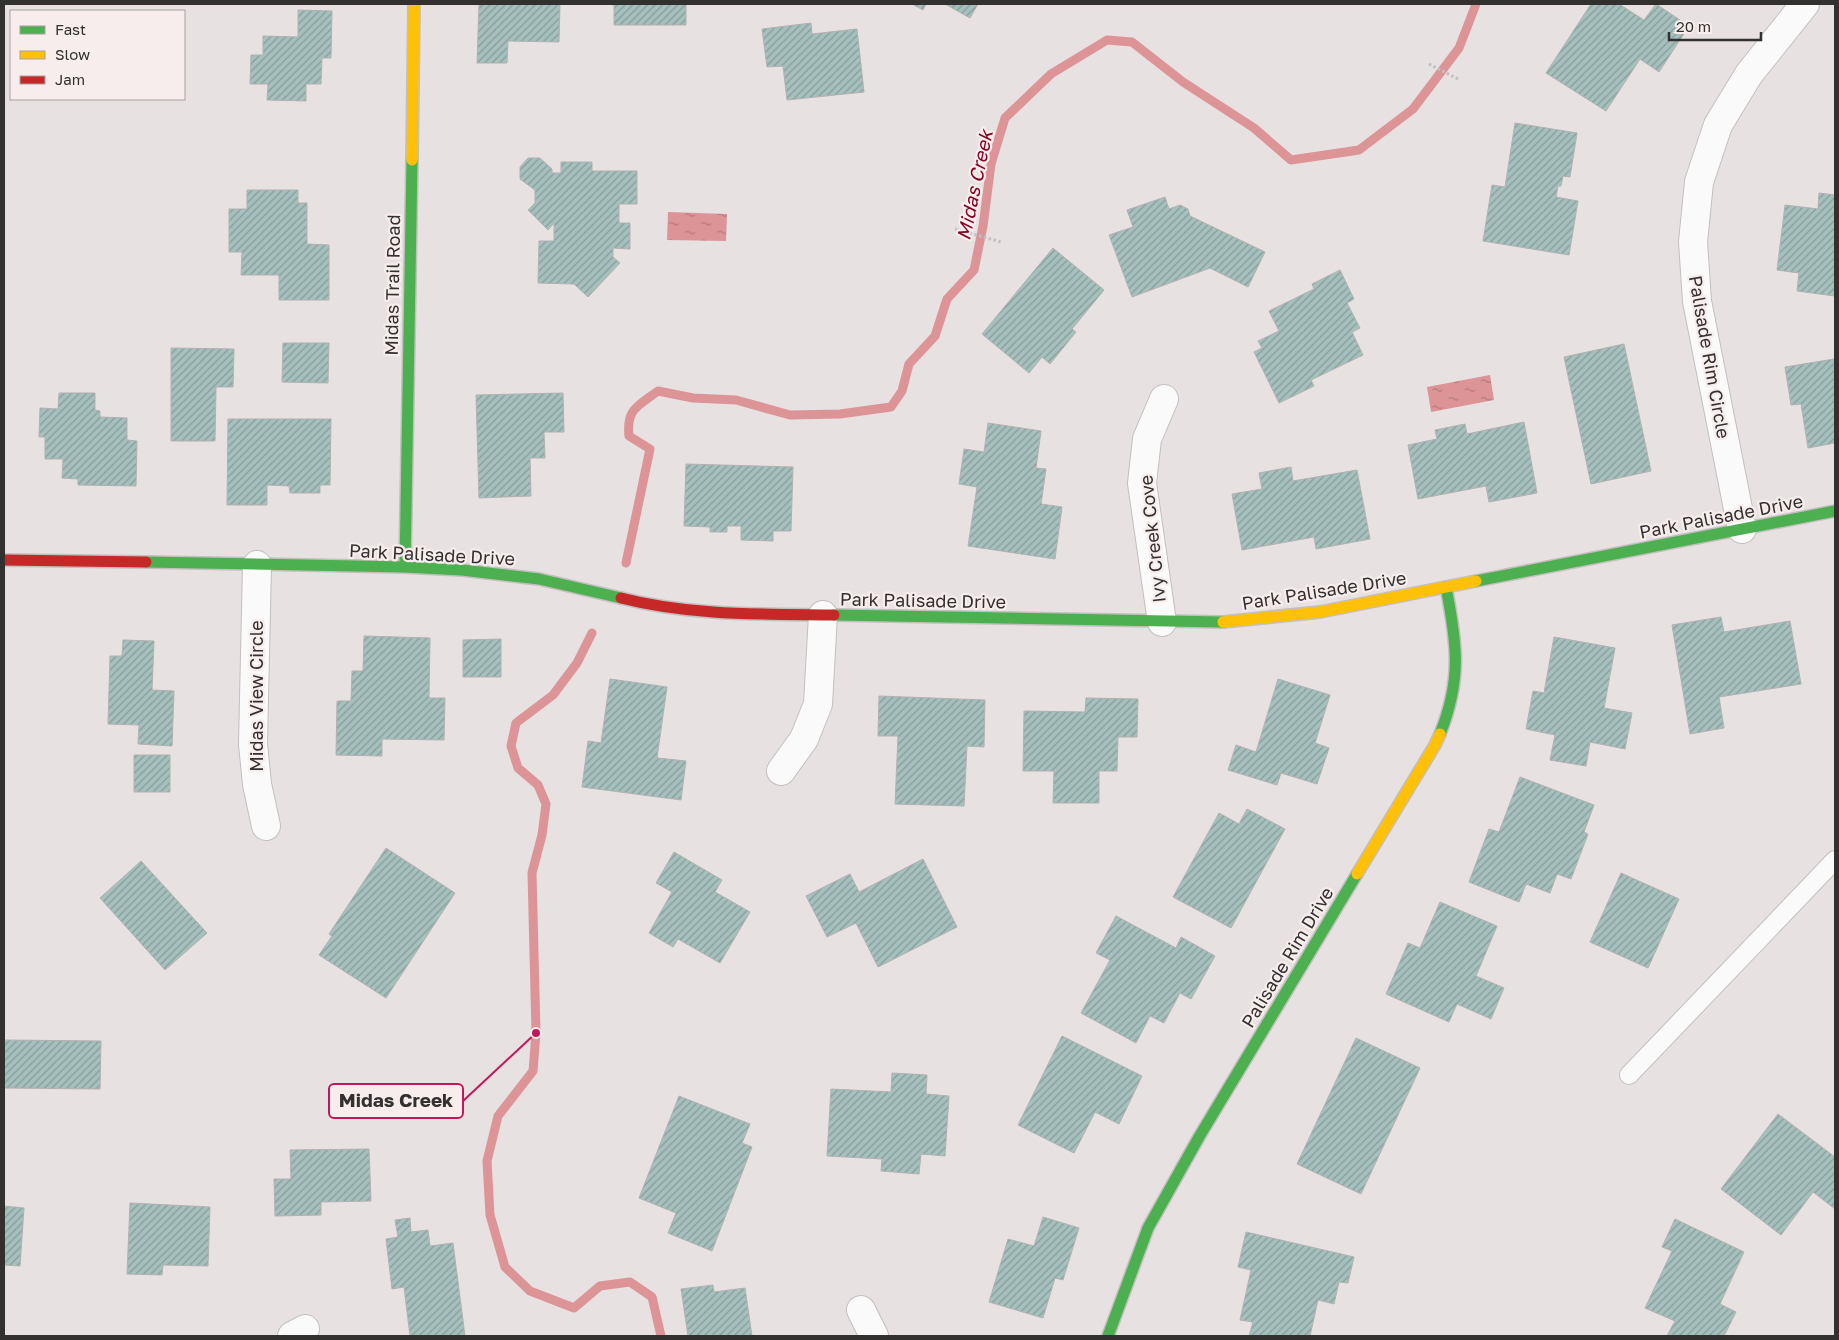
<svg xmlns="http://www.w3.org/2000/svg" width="1839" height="1340" font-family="'Golos Text',sans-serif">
<defs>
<pattern id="water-ripples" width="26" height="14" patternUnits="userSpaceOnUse" patternTransform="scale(1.25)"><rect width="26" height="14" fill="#dc9497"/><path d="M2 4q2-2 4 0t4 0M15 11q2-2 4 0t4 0" fill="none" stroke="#b3797c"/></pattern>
<pattern id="building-hatch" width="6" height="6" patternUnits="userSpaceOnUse" patternTransform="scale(1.25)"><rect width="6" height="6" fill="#a5c0bd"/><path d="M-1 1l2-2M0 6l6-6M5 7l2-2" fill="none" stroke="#879c9a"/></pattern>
</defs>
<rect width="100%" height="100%" fill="#e7e1e1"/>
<path fill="url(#water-ripples)" d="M 668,212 L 727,214 L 726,241 L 667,240 Z
M 1490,375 L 1494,400 L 1431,412 L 1427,387 Z"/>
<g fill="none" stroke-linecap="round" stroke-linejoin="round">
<path stroke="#dc9497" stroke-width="9" d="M 626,563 L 650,449 L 629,436 C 626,409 638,406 658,391 L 693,398 L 736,400 L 790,415 L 840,414 L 891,407 L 902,391 L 909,364 L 935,336 L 947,299 L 974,270 L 983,226 L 991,164 L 1005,118 L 1051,74 L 1107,40 L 1132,42 L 1183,82 L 1254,128 L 1291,160 L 1359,150 L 1413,109 L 1459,48 L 1476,4
M 592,633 L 577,663 L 553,695 L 516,723 L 511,746 L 518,768 L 538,785 L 546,804 L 542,835 L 532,873 L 536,1033 L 533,1071 L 498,1116 L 487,1161 L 490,1215 L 505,1267 L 530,1291 L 574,1308 L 600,1286 L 630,1282 L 652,1297 L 661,1336"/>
</g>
<path fill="url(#building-hatch)" stroke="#b2b1b0" d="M 479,4 L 560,4 L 559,42 L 508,41 L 507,63 L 477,63 Z
M 608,4 L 686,4 L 686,25 L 614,25 L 614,5 Z
M 912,4 L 926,4 L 923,10 Z
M 945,4 L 978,4 L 970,18 Z
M 1591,4 L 1619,4 L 1644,20 L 1656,4 L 1689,26 L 1659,72 L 1640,59 L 1606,111 L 1546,73 Z
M 298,10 L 332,11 L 331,58 L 322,58 L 321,84 L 306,84 L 306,101 L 267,100 L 268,84 L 250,84 L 251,55 L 263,55 L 263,36 L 298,37 Z
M 811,23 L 812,34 L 857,29 L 864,92 L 787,100 L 783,66 L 767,67 L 762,29 Z
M 1515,123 L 1577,133 L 1570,177 L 1563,176 L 1561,186 L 1558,186 L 1556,197 L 1578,201 L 1569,255 L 1483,241 L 1492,185 L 1505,187 Z
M 528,158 L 540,158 L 552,169 L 552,173 L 561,173 L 561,162 L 592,162 L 592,171 L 637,171 L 637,204 L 619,204 L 619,223 L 630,223 L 630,249 L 613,248 L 613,257 L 620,263 L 588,297 L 574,284 L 538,283 L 539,241 L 554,241 L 554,223 L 548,230 L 528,210 L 535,203 L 535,190 L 520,179 L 520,167 Z
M 247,190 L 298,190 L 298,203 L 307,203 L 307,244 L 329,245 L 329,300 L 279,300 L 279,275 L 241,275 L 242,252 L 229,252 L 229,209 L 247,209 Z
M 1819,193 L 1835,195 L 1835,296 L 1797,291 L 1799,273 L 1777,270 L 1785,205 L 1818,209 Z
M 1165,197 L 1169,209 L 1180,205 L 1188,209 L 1190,216 L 1265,252 L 1248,287 L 1210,268 L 1132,297 L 1109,235 L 1133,227 L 1127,210 Z
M 1053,248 L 1104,290 L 1072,329 L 1076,332 L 1050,364 L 1042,357 L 1029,373 L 982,334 Z
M 1340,270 L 1354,299 L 1347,303 L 1360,328 L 1352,332 L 1363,355 L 1311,380 L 1314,386 L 1279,403 L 1254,352 L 1262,348 L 1258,341 L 1279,331 L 1269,311 L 1314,289 L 1312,284 Z
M 283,343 L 329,343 L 328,383 L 282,382 Z
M 1624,344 L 1651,471 L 1591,484 L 1564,357 Z
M 171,348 L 234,349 L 233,387 L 216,387 L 215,441 L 171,441 Z
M 1834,359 L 1835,443 L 1808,448 L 1801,404 L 1791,405 L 1785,367 Z
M 59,393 L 95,393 L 95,410 L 100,411 L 100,417 L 127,418 L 127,440 L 137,441 L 136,486 L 78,485 L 78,479 L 62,478 L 63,459 L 45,459 L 45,437 L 39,437 L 40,408 L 58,409 Z
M 563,393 L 564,432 L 544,432 L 545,458 L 530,458 L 531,496 L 479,498 L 476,395 Z
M 228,419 L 331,419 L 330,485 L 320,485 L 320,493 L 290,493 L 289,486 L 267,485 L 267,505 L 227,505 Z
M 1524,422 L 1537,493 L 1489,502 L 1486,486 L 1418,499 L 1408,445 L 1437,439 L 1435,430 L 1465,424 L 1467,434 Z
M 988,423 L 1041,431 L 1036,468 L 1046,469 L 1041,504 L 1062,507 L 1055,559 L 968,546 L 977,487 L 959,484 L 964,449 L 984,452 Z
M 686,464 L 793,467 L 791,531 L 773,531 L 773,541 L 741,540 L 741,526 L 727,526 L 727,532 L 710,532 L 710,527 L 684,526 Z
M 1291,467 L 1293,481 L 1357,470 L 1370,539 L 1316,549 L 1314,537 L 1242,550 L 1232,494 L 1262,489 L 1259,473 Z
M 1721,617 L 1724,632 L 1790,621 L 1801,684 L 1719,697 L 1724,728 L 1690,734 L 1672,625 Z
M 364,636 L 430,638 L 429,698 L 445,698 L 444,740 L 382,739 L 382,756 L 336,755 L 337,701 L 351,701 L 352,671 L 363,671 Z
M 1554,637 L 1615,648 L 1604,708 L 1632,713 L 1625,749 L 1590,742 L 1586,766 L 1550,760 L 1555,735 L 1526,729 L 1533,691 L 1544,693 Z
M 501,639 L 501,677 L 463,677 L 463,640 Z
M 123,640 L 154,641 L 152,690 L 174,691 L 172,746 L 138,744 L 139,725 L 108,724 L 110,656 L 122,656 Z
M 610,679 L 667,687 L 657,758 L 686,761 L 681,800 L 582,787 L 588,741 L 601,743 Z
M 1278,679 L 1330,695 L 1315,743 L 1329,748 L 1317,784 L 1281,773 L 1277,785 L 1228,770 L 1236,745 L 1256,752 Z
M 879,696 L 985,700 L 984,747 L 967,746 L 964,806 L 895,804 L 898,736 L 878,736 Z
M 1086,698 L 1138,699 L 1137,737 L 1118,737 L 1117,771 L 1099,771 L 1099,803 L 1053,803 L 1054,771 L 1023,771 L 1024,711 L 1085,712 Z
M 134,755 L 170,755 L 170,792 L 134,792 Z
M 1520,777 L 1594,805 L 1584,832 L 1588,834 L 1571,879 L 1557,874 L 1550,893 L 1526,884 L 1519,902 L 1469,882 L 1489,829 L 1499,832 Z
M 1247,809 L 1285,829 L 1231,928 L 1173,897 L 1219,813 L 1239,824 Z
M 386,848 L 455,893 L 386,998 L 319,955 L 332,936 L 329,934 Z
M 674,852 L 722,880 L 715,892 L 750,912 L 720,963 L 678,939 L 673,947 L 649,933 L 672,892 L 656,883 Z
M 923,859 L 957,927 L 878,967 L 856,923 L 827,937 L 806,896 L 850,874 L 859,892 Z
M 141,861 L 207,933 L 165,970 L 100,898 Z
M 1621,873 L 1679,899 L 1648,968 L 1590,942 Z
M 1440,902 L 1497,926 L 1476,976 L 1504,988 L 1491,1019 L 1457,1004 L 1449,1022 L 1386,994 L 1408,943 L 1420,948 Z
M 1116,916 L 1176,948 L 1181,937 L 1215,956 L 1191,999 L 1180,993 L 1164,1023 L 1150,1016 L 1136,1043 L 1081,1013 L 1110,960 L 1096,953 Z
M 1062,1036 L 1142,1076 L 1119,1124 L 1095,1112 L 1074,1153 L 1018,1125 Z
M 1356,1038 L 1420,1068 L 1361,1194 L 1297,1164 Z
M 4,1040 L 101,1041 L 100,1089 L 4,1088 Z
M 892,1073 L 927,1075 L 926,1094 L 949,1096 L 945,1156 L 921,1154 L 919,1174 L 881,1171 L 882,1159 L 827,1156 L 831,1089 L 891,1092 Z
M 679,1096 L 750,1124 L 742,1143 L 752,1147 L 712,1251 L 668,1233 L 676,1213 L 639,1198 Z
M 1778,1114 L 1835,1157 L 1835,1209 L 1813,1192 L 1781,1235 L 1721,1189 Z
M 369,1149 L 371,1201 L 321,1202 L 321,1215 L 275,1216 L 274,1179 L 291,1179 L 290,1150 Z
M 130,1203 L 210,1207 L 208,1266 L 163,1265 L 162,1275 L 127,1274 Z
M 4,1206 L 24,1208 L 20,1266 L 4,1265 Z
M 1043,1217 L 1079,1228 L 1063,1280 L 1055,1278 L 1043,1318 L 989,1302 L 1008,1239 L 1034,1246 Z
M 410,1218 L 411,1232 L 428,1230 L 430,1246 L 453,1243 L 465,1336 L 410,1336 L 404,1287 L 392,1289 L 386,1239 L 398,1237 L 395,1220 Z
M 1675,1219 L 1744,1252 L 1720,1304 L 1736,1312 L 1724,1336 L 1667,1336 L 1675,1321 L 1645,1308 L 1672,1251 L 1662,1247 Z
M 1246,1232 L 1354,1257 L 1348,1283 L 1339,1282 L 1334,1304 L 1318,1300 L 1310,1336 L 1249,1336 L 1253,1322 L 1240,1320 L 1251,1270 L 1238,1267 Z
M 713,1285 L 714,1292 L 745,1288 L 752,1336 L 688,1336 L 681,1289 Z"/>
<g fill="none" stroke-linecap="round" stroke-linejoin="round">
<defs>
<path id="lane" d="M 1629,1075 L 1835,860"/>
<path id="street" d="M 1742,529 L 1697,301 L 1693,242 L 1699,182 L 1718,125 L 1749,74 L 1805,4
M 257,565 L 253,744 L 257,784 L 266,826
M 1162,622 L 1142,483 L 1147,439 L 1164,399
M 781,771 L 804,739 L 818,704 L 823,615
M 861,1310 L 874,1336
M 292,1336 L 305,1329"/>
<path id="fast" d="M 146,562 L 405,567 L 462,570 L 539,579 L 621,598
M 405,567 L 412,160
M 1476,581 L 1835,511
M 834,615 L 1223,622
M 1440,734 C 1462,679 1457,644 1446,587
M 1108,1336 L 1148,1228 L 1199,1137 L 1357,874"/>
<path id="slow" d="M 412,160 L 414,4
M 1223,622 L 1320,612 L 1476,581
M 1357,874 L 1435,745 L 1440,734"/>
<path id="jam" d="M 4,560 L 146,562
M 621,598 C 691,616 763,614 834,615"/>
</defs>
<use href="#lane" stroke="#c4bfbf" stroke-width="20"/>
<use href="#street" stroke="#c4bfbf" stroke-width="30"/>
<use href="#fast" stroke="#c4bfbf" stroke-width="14"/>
<use href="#slow" stroke="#c4bfbf" stroke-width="14"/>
<use href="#jam" stroke="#c4bfbf" stroke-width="14"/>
<path stroke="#c2c0c0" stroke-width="3" stroke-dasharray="2.5 2.5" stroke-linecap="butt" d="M 1429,64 L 1460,80
M 955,229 L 1001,242"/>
<use href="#lane" stroke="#fbfafa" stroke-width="18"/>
<use href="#street" stroke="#fbfafa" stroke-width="28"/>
<use href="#fast" stroke="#4caf50" stroke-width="11"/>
<use href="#slow" stroke="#ffc107" stroke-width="11"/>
<use href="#jam" stroke="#c62828" stroke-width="11"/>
</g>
<g text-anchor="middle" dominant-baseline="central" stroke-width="4.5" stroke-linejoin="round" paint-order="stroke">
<g font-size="18" fill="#333030" stroke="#f6edec">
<text transform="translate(392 285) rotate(-89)">Midas Trail Road</text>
<text transform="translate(1710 357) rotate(80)">Palisade Rim Circle</text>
<text transform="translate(1721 516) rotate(-11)">Park Palisade Drive</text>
<text transform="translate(1152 539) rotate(-96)">Ivy Creek Cove</text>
<text transform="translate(432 554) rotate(3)">Park Palisade Drive</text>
<text transform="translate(1324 590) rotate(-9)">Park Palisade Drive</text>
<text transform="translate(923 600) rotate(1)">Park Palisade Drive</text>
<text transform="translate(256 696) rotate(-90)">Midas View Circle</text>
<text transform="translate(1287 957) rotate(-59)">Palisade Rim Drive</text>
</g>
<g font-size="19" font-style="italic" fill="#860223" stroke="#f6edec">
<text transform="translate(974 185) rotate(-78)">Midas Creek</text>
</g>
</g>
<path fill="none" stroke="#c2185b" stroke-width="2" d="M536 1033L463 1101"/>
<circle fill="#c2185b" stroke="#f6edec" stroke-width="2" cx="536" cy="1033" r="5"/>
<rect fill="#f6edec" stroke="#c2185b" stroke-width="2" x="329" y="1084" width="134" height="34" rx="5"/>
<g font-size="19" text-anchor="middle" font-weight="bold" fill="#333030">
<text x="396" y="1107">Midas Creek</text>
</g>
<rect width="1839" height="1340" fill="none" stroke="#333030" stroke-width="10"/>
<rect x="10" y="10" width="175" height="90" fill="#f6edec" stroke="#a8a1a1"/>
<rect x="20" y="26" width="25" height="8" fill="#4caf50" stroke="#a8a1a1"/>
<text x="55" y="35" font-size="15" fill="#333030">Fast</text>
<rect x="20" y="51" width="25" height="8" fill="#ffc107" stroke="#a8a1a1"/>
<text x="55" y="60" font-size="15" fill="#333030">Slow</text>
<rect x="20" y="76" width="25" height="8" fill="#c62828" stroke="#a8a1a1"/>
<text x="55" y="85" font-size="15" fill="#333030">Jam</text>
<path d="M1669 32v8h92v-8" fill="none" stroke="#333030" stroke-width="2.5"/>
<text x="1676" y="32" font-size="15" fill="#333030" stroke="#f6edec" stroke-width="4" paint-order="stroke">20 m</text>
</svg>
